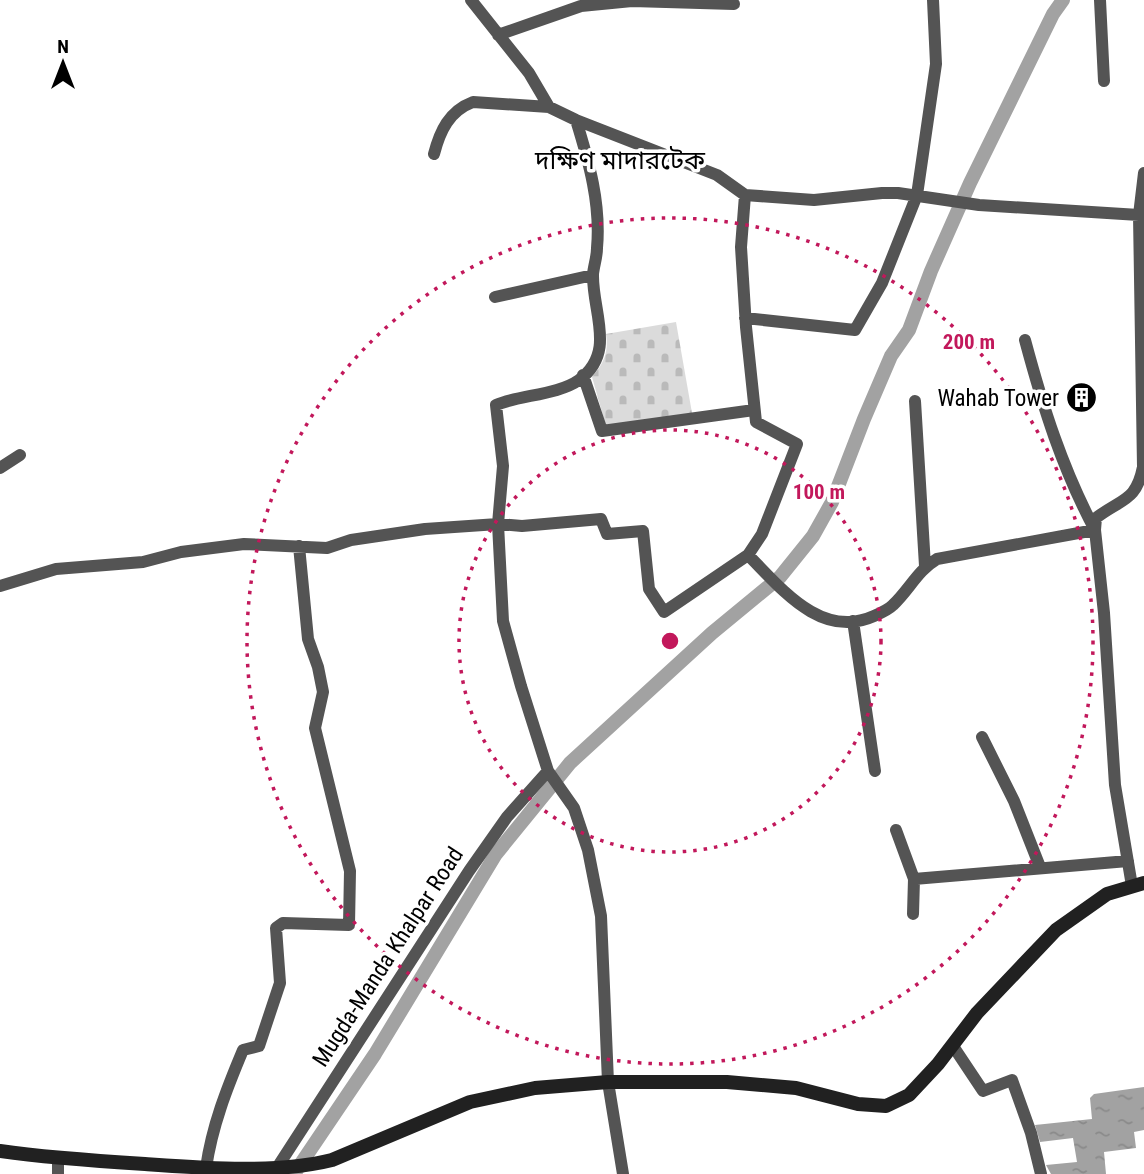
<svg xmlns="http://www.w3.org/2000/svg" width="1144" height="1174" font-family="'Roboto Condensed','Noto Sans Bengali',sans-serif">
<defs>
<pattern id="cemetery-stones" width="16" height="16" patternUnits="userSpaceOnUse" patternTransform="scale(1.75)"><rect width="16" height="16" fill="#dbdbdb"/><path d="M2 7V4a2 2 0 0 1 4 0v3zM10 15v-3a2 2 0 0 1 4 0v3z" fill="#bababa"/></pattern>
<pattern id="water-ripples" width="26" height="14" patternUnits="userSpaceOnUse" patternTransform="scale(1.75)"><rect width="26" height="14" fill="#a2a2a2"/><path d="M2 4q2-2 4 0t4 0M15 11q2-2 4 0t4 0" fill="none" stroke="#8a8a8a"/></pattern>
</defs>
<rect width="100%" height="100%" fill="#fff"/>
<path fill="url(#cemetery-stones)" d="M 676,322 L 692,413 L 606,426 L 592,377 C 604,363 609,352 606,334 Z"/>
<path fill="url(#water-ripples)" d="M 1144,1087 L 1144,1130 L 1134,1132 L 1136,1148 L 1104,1152 L 1106,1174 L 1051,1174 L 1046,1165 L 1077,1162 L 1073,1138 L 1040,1142 L 1035,1125 L 1092,1119 L 1090,1098 L 1094,1094 Z"/>
<g fill="none" stroke-linecap="round" stroke-linejoin="round">
<path stroke="#a2a2a2" stroke-width="14" d="M 294,1174 L 375,1054 L 496,854 L 570,763 L 712,633 L 780,577 L 813,536 L 832,502 L 864,419 L 891,356 L 909,330 L 931,271 L 970,183 L 1053,14 L 1063,0"/>
<path stroke="#545454" stroke-width="12" d="M 471,0 L 529,73 L 549,107 L 576,120 L 717,175 L 745,195 L 814,200 L 882,193 L 898,193 L 979,205 L 1139,215 L 1144,173
M 1100,0 L 1104,81
M 498,35 L 581,6 L 632,1 L 734,4
M 576,120 C 589,162 601,204 597,248 C 597,257 594,265 593,274 C 592,312 617,352 579,380 C 558,395 519,395 496,405 L 503,466 L 498,524 L 503,621 L 521,686 L 548,771 L 574,808 L 588,850 L 601,916 L 608,1082 L 623,1174
M 434,154 C 440,131 449,111 473,102 L 549,107
M 745,195 L 741,247 L 746,327 L 756,422 L 797,444 L 762,534 L 748,555
M 495,297 L 593,275
M 745,318 L 855,330 L 882,283 L 917,195 L 936,64 L 933,0
M 583,375 L 602,431 L 754,410
M 915,401 L 925,566
M 0,468 L 20,455
M 0,586 L 56,569 L 143,562 L 181,552 L 244,544 L 327,548 L 351,540 L 425,529 L 498,524 L 522,526 L 601,519 L 607,534 L 643,531 L 649,589 L 664,612 L 748,555 C 781,588 821,640 874,616 C 881,613 888,610 893,605 C 909,590 918,570 937,559 L 1095,530 C 1062,468 1043,407 1025,340
M 853,621 L 875,771
M 982,737 L 1014,801 L 1040,867
M 896,830 L 914,879
M 1132,886 L 1115,785 L 1104,613 L 1095,530 L 1096,518 C 1122,498 1136,502 1143,467 L 1139,215
M 913,914 L 914,879 L 1128,861
M 953,1046 L 983,1091 L 1012,1080 L 1031,1133 L 1041,1174
M 58,1157 L 58,1174
M 206,1168 C 212,1126 227,1088 243,1050 L 259,1046 L 280,983 L 276,928 L 283,923 L 349,925 L 350,871 L 315,728 L 323,692 L 318,667 L 308,639 L 299,546
M 273,1174 L 469,871 L 507,817 L 548,771"/>
<path stroke="#212121" stroke-width="14" d="M 0,1151 C 48,1158 96,1161 145,1164 C 202,1168 277,1174 332,1160 L 470,1102 L 535,1088 L 608,1082 L 727,1082 L 796,1088 L 858,1104 L 886,1106 L 909,1095 L 938,1064 L 977,1013 L 1056,930 L 1107,894 L 1144,883"/>
</g>
<g fill="none" stroke="#c2185b" stroke-width="3.5" stroke-dasharray="3.5 7">
<circle cx="670" cy="641" r="211"/>
<circle cx="670" cy="641" r="423"/>
</g>
<defs>
<symbol id="building-disc" viewBox="-11 -11 22 22"><circle r="9.5" fill="#000" stroke="#fff"/><path d="M-4-6H4V6H1V3H-1V6H-4ZM-2.5-4.3h1.7v1.8h-1.7ZM.8-4.3h1.7v1.8H.8ZM-2.5-1h1.7V.8h-1.7ZM.8-1h1.7V.8H.8Z" fill="#fff"/></symbol>
</defs>
<g fill-rule="evenodd">
<use href="#building-disc" x="1064" y="380" width="35" height="35"/>
</g>
<g text-anchor="middle" dominant-baseline="central" stroke-width="7" stroke-linejoin="round" paint-order="stroke">
<g font-size="23" fill="#000" stroke="#fff" text-anchor="end">
<text x="1059" y="398">Wahab Tower</text>
</g>
<g font-size="23" fill="#000" stroke="#fff">
<text transform="translate(388 957) rotate(-57)">Mugda-Manda Khalpar Road</text>
</g>
<g font-size="26" fill="#000" stroke="#fff">
<text x="620" y="160">দক্ষিণ মাদারটেক</text>
</g>
</g>
<circle cx="670" cy="641" r="10" fill="#c2185b" stroke="#fff" stroke-width="3.5"/>
<g font-size="21" text-anchor="middle" font-weight="bold" fill="#c2185b" stroke="#fff" stroke-width="7" stroke-linejoin="round" paint-order="stroke">
<text x="969" y="349">200 m</text>
<text x="819" y="499">100 m</text>
</g>
<g transform="translate(63 63)" stroke="#ffffff" stroke-width="5" paint-order="stroke">
<path d="M0-5L12 26L0 18L-12 26Z" fill="#000000"/>
<text y="-10" font-size="19" font-weight="bold" text-anchor="middle" fill="#000000">N</text>
</g>
</svg>
